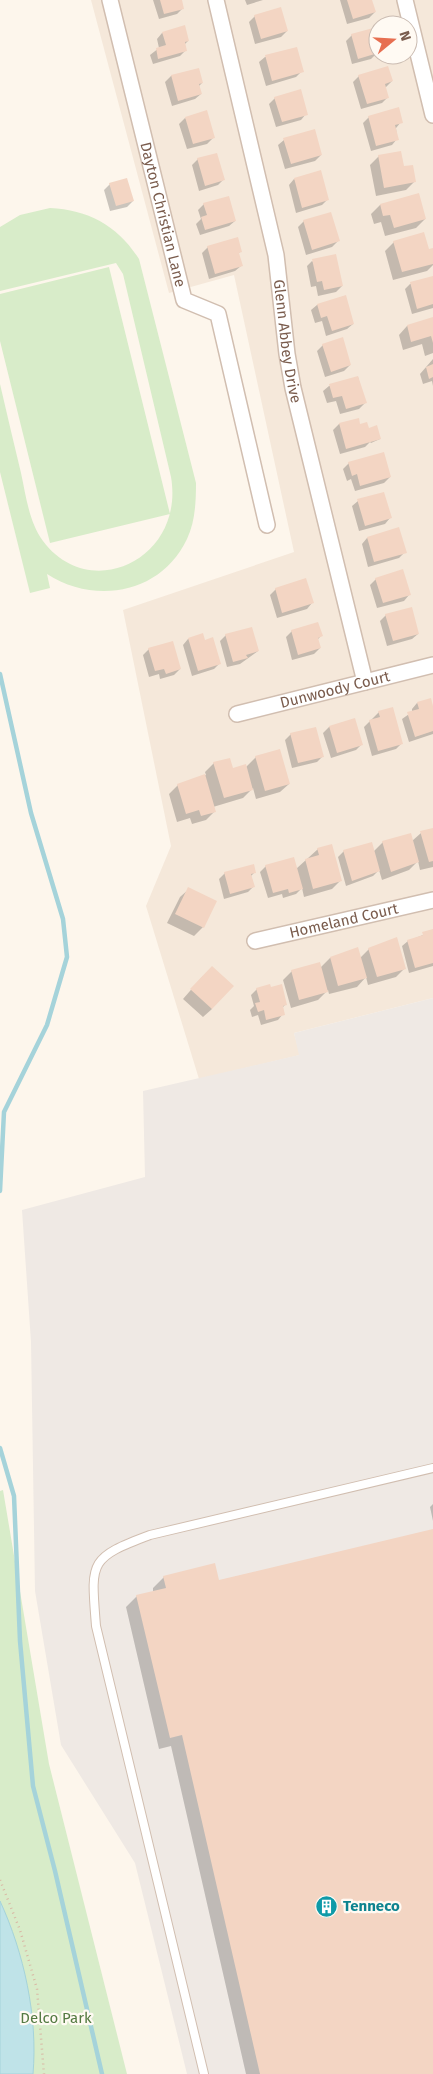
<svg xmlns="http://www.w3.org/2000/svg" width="433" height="2074" font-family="'Fira Sans',sans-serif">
<rect width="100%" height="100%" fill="#fdf6ec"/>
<path fill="#f5e8da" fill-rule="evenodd" d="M 91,0 L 433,0 L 433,998 L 294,1033 L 300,1055 L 199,1079 L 146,906 L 171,846 L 123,610 L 294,552 L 234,275 L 169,293 ZM 378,25 L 408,25 L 408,55 L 378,55 Z"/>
<path fill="#efe9e4" d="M 433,998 L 433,2074 L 187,2074 L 135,1863 L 61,1745 L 35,1591 L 31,1342 L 22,1210 L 145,1177 L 143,1091 L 299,1055 L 294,1033 Z"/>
<path fill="#d8ecc9" d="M 50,208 C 89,210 118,226 139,259 L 196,483 C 196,503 195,522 187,539 C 161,594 95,605 47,574 L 50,588 L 30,593 L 0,472 L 0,384 C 7,414 14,444 21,473 C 26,496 29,522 43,541 C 90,604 185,559 171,477 L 123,274 L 116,263 L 0,291 L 0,227 L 20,215 Z
M 109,267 L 170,514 L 50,543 L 0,341 L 0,294 Z
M 3,1490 L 49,1764 L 127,2074 L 0,2074 L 0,1491 Z"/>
<path fill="#bfe3e8" stroke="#a5d3da" d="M 0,1901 C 24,1953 38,2017 33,2074 L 0,2074 Z"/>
<path fill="#0003" d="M 153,0 L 181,0 L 183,8 L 177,14 L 159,19 Z
M 245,0 L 263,0 L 247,5 Z
M 340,0 L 371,0 L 375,12 L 369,18 L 347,24 Z
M 255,16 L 287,31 L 281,37 L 255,44 L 249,22 Z
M 376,28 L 378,43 L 375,46 L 377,53 L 371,59 L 352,64 L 346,41 L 352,35 Z
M 162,33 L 188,41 L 184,45 L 186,50 L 180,56 L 153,64 L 150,55 L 159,48 L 157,39 Z
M 296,48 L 302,71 L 296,77 L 266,86 L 259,62 L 265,57 Z
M 198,69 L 202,83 L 199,86 L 201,94 L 195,99 L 172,106 L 165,82 L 171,76 Z
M 359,76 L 392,81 L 385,88 L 388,97 L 382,103 L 361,109 L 353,82 Z
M 275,98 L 306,114 L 301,120 L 276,127 L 269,104 Z
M 369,117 L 401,122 L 396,128 L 397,139 L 392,145 L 371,151 L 363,123 Z
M 185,118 L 213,138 L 207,144 L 187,149 L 179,124 Z
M 284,140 L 321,155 L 315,161 L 285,169 L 278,145 Z
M 379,156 L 403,168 L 415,181 L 406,190 L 376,196 L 370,165 Z
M 198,159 L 224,179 L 218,185 L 199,191 L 192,165 Z
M 294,179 L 328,199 L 322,205 L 296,213 L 289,185 Z
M 110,184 L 133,201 L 127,207 L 110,211 L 104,190 Z
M 418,194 L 425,219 L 416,228 L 385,236 L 381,222 L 374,224 L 371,214 L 380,205 Z
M 204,204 L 235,221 L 229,226 L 200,235 L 196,224 L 201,219 L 198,210 Z
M 304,221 L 338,241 L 332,247 L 306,255 L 298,227 Z
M 394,242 L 433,251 L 433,265 L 427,271 L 393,280 L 385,251 Z
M 208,247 L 241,251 L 238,254 L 241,266 L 235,271 L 209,279 L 202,253 Z
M 312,261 L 342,286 L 336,292 L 318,296 L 316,286 L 311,287 L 307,266 Z
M 433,277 L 433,308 L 412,314 L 405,289 L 410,284 Z
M 345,296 L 353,324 L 347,329 L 326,336 L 322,321 L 315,323 L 311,310 L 317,305 Z
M 433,319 L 433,353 L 425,356 L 422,344 L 403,350 L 399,335 L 407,326 Z
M 323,345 L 350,365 L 344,371 L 325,377 L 317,351 Z
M 433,359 L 433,386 L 432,381 L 423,384 L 420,374 Z
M 358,377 L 365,403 L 359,409 L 340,414 L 336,401 L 327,403 L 323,391 L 329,386 Z
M 339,424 L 360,425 L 380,439 L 371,443 L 370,442 L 365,447 L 340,454 L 333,430 Z
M 349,463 L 390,477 L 384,483 L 355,491 L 351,479 L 347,481 L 343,469 Z
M 358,501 L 390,518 L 385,524 L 359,531 L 352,506 Z
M 367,538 L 405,552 L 399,558 L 368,567 L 362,544 Z
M 376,579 L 409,595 L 404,601 L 377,608 L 370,585 Z
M 276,589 L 312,603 L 307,609 L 277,618 L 270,595 Z
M 386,615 L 418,634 L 412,639 L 387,646 L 380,621 Z
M 292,631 L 321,636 L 317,640 L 320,648 L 314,654 L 292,660 L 286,637 Z
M 226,635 L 258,651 L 240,664 L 227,667 L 220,641 Z
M 188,639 L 204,641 L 220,663 L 214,669 L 192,676 L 183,645 Z
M 149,649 L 180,669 L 174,675 L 160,679 L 159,674 L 149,677 L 143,655 Z
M 417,703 L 433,711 L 433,734 L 409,742 L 402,719 L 412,712 L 412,709 Z
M 379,712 L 402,743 L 396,749 L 372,756 L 364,727 Z
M 354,719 L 362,744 L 356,750 L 331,758 L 323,733 L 329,727 Z
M 291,734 L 323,756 L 317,762 L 292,768 L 285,740 Z
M 256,757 L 289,784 L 280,792 L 256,799 L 253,788 L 243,798 L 213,807 L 215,811 L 206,820 L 192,824 L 190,818 L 177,822 L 169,794 L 178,785 L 206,775 L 205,772 L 214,763 L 232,769 L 245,768 Z
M 433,829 L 433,867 L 420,870 L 418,861 L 409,870 L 382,880 L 379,870 L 373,876 L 346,886 L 338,857 L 344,851 L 374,851 L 383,842 L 412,841 L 421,833 Z
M 318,849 L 341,880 L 332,889 L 304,897 L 302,888 L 296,894 L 283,898 L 282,894 L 268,898 L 260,872 L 266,866 L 296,869 Z
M 255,872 L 251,876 L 254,886 L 248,892 L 224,899 L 219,879 L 225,873 Z
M 189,889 L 203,927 L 194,936 L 167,923 L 180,897 Z
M 433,931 L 433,966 L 409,973 L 402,946 L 408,941 Z
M 369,949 L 404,969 L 396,977 L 368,985 L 366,977 L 357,987 L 329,994 L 328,990 L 318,1000 L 291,1008 L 283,980 L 292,971 L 320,968 L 330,958 L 360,958 Z
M 203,976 L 212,1009 L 203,1017 L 183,999 Z
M 257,989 L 286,1004 L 282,1008 L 283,1014 L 278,1020 L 261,1025 L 258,1015 L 252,1017 L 250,1010 L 254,1006 L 251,995 Z
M 433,1504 L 433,1521 L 430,1507 Z
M 433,1530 L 433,2074 L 246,2074 L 171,1746 L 159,1749 L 126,1607 L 137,1596 L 153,1592 L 153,1588 L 164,1577 L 218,1581 Z"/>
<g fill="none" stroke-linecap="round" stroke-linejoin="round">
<path stroke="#a5d3da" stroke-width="4.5" d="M 0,674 L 31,813 L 63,919 L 67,957 L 47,1025 L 4,1112 L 0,1191
M 0,1448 L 14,1496 L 20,1641 L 33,1786 L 55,1871 L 102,2074"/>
</g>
<path fill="#f3d5c3" d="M 160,0 L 182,0 L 184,9 L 164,14 Z
M 347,0 L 372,0 L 376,12 L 353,19 Z
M 281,7 L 288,31 L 261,39 L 254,15 Z
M 185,25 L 189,41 L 185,42 L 187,51 L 158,59 L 156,48 L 166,45 L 162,32 Z
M 377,27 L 378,42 L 375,43 L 378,53 L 358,59 L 351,34 Z
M 297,47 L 304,72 L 272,81 L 265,55 Z
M 388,66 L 393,81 L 385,84 L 389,98 L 367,104 L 358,75 Z
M 199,68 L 203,83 L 199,84 L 202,94 L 178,101 L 171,75 Z
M 301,89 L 308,115 L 282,122 L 274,97 Z
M 399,107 L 403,123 L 395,125 L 399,140 L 376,146 L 368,116 Z
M 207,110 L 215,138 L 193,144 L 185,117 Z
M 315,129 L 322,155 L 291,164 L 283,138 Z
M 401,151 L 404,166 L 413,165 L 416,182 L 384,188 L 378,155 Z
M 217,153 L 225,180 L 205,186 L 197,158 Z
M 321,170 L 329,200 L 302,208 L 294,178 Z
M 127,178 L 134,201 L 116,206 L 109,183 Z
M 419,193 L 426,219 L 394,228 L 390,215 L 383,216 L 380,204 Z
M 229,196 L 236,221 L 205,230 L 201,217 L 207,215 L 203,203 Z
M 331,212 L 340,241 L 312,250 L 303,220 Z
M 424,232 L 429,249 L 433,248 L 433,264 L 402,272 L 393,241 Z
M 238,237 L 242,252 L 239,253 L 243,266 L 215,274 L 207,246 Z
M 336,254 L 343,286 L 324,290 L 322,281 L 317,282 L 312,259 Z
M 433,276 L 433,304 L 417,309 L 410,282 Z
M 346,295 L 354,324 L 332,331 L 327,316 L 321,318 L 317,304 Z
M 433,317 L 433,343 L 431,336 L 411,342 L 407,325 Z
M 343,337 L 351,365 L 331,372 L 322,344 Z
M 433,364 L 433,377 L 429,379 L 426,367 Z
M 358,376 L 367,403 L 346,409 L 342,396 L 333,398 L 329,384 Z
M 359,418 L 360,424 L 367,422 L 369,428 L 377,425 L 381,439 L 346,449 L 339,423 Z
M 384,452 L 391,477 L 360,486 L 357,474 L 352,476 L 348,462 Z
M 384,492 L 392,518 L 365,526 L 357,499 Z
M 399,527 L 407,553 L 374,562 L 367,537 Z
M 403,569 L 411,595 L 383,603 L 375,578 Z
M 306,578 L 314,603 L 282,613 L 275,588 Z
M 412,607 L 419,634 L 393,641 L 385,614 Z
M 318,622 L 323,636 L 318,638 L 321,648 L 298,655 L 291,630 Z
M 252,627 L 259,651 L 246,655 L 248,658 L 233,662 L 225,634 Z
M 203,633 L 205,640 L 213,637 L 221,664 L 198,671 L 188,638 Z
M 173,641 L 181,669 L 166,674 L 164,669 L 155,671 L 148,648 Z
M 431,698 L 433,706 L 433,731 L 415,737 L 407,712 L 419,709 L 417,702 Z
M 393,707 L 403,744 L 378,751 L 369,720 L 380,717 L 378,711 Z
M 355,718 L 363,745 L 337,753 L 329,726 Z
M 316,727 L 324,757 L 298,763 L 290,733 Z
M 280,749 L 290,784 L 265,791 L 255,756 Z
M 230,758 L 233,768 L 246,764 L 253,790 L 224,798 L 213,762 Z
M 205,774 L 216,812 L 201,816 L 199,810 L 186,814 L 177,784 Z
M 433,828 L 433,861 L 429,862 L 420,831 Z
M 411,833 L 419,862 L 391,872 L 382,841 Z
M 372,842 L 380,871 L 352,881 L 343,850 Z
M 332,844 L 342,881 L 313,889 L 305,859 L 319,855 L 317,848 Z
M 294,857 L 303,889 L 289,893 L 288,889 L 273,893 L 265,865 Z
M 254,864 L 256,873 L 251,874 L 255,887 L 230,894 L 224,872 Z
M 188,887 L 217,901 L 204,928 L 175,914 Z
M 433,929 L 433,963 L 415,968 L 407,940 L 423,935 L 422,932 Z
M 397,937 L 406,969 L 377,977 L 368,948 Z
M 358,947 L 367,978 L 338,986 L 330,957 Z
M 320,962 L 328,992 L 299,1000 L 291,970 Z
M 212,966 L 234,986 L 212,1009 L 190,989 Z
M 270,984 L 271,987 L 282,984 L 287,1005 L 283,1006 L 285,1015 L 266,1020 L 264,1010 L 258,1012 L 255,1003 L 260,1002 L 256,988 Z
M 433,1529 L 433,2074 L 260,2074 L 182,1735 L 170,1738 L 136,1595 L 166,1588 L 163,1576 L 215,1563 L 219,1580 Z"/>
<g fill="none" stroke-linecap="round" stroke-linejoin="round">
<defs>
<path id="service" d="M 204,2074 L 96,1626 C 91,1562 88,1558 150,1535 L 433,1468"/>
<g id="minor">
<path id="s1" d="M 110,0 L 184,300 L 218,314 L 267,525"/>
<path id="s2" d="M 216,0 L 276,255 L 287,354 L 293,388 L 365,682"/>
<path d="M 405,0 L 433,115"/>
<path id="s3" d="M 237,714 L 433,665"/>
<path id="s4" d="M 255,941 L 433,900"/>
</g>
</defs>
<use href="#service" stroke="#d1beb0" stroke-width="10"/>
<use href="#minor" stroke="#d1beb0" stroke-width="18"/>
<path stroke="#d9b8a5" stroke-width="2.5" stroke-dasharray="1 4" stroke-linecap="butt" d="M 0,1880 L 20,1930 L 37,1989 L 44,2074"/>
<use href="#service" stroke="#fff" stroke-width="8"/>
<use href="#minor" stroke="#fff" stroke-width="15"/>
</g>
<defs>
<symbol id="building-disc" viewBox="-11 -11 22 22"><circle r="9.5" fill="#0f9aa8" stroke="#fffaf3"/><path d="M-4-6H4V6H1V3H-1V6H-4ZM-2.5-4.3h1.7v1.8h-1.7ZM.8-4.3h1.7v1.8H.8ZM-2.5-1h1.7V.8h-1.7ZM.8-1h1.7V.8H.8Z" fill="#fff"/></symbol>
</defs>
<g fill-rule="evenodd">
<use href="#building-disc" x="314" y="1894" width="25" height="25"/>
</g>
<g text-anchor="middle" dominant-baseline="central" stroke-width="4.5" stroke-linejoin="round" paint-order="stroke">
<g font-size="15" fill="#7a5c4d" stroke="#fffaf3">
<text stroke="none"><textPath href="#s1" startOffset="221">Dayton Christian Lane</textPath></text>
<text stroke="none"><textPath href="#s2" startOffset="349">Glenn Abbey Drive</textPath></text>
<text stroke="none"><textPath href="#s3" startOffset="101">Dunwoody Court</textPath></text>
<text stroke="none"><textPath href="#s4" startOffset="91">Homeland Court</textPath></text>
</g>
<g font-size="15" font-weight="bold" fill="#0d838f" stroke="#fffaf3" text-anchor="start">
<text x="343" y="1906">Tenneco</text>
</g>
<g font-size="15" fill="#537a41" stroke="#fffaf3">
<text x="56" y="2018">Delco Park</text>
</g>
</g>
<g transform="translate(393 40) rotate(72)"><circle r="24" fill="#fffaf3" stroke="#cabbb1"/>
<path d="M0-4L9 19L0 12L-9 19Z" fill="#e76f51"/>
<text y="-8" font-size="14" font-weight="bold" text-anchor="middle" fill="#7a5c4d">N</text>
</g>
</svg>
